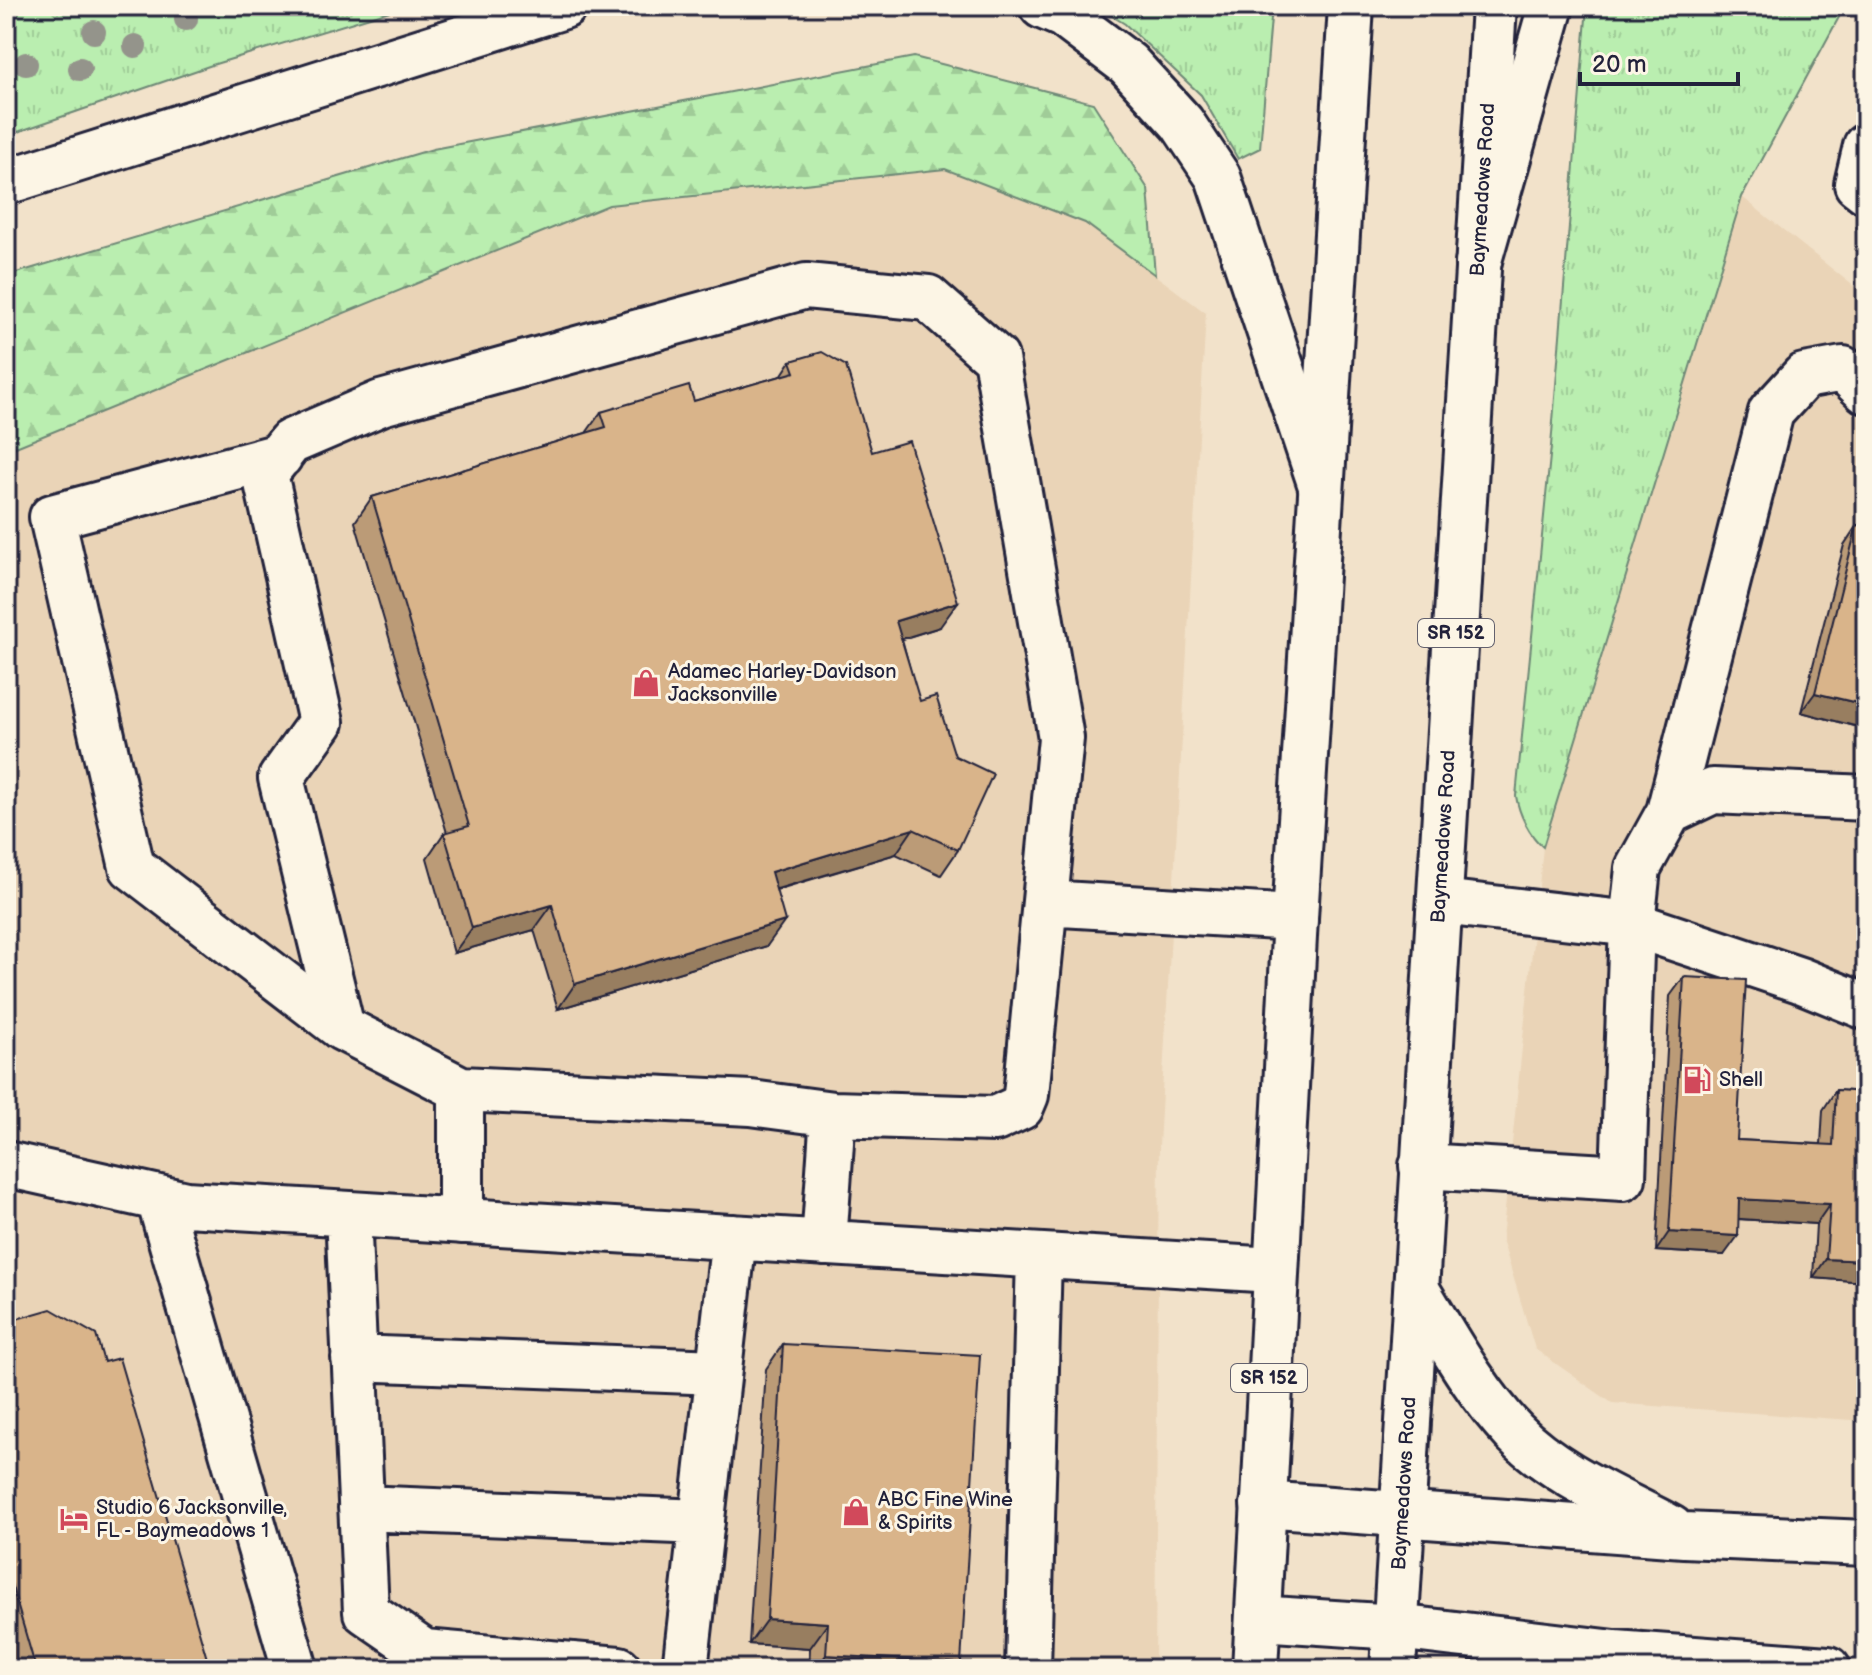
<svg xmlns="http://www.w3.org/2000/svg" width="1872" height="1675" font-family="'Balsamiq Sans',sans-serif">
<defs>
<pattern id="grass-tufts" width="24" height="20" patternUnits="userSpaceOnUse" patternTransform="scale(2)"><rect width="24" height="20" fill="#baeeb0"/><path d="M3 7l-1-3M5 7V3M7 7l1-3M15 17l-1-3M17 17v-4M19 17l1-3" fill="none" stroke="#a0cc98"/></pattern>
<pattern id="forest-firs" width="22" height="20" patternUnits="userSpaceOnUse" patternTransform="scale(2)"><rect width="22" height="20" fill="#baeeb0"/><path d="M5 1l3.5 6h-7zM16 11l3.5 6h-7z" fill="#a0cc98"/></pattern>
</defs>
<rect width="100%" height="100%" fill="#f2e2ca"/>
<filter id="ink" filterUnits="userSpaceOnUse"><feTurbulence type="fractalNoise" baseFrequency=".0125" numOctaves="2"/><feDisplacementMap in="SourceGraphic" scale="16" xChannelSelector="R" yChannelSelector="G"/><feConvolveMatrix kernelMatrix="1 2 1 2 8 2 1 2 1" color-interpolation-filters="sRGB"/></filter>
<g filter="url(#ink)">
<path fill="#ead4b7" d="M 945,169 L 1085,223 L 1206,313 L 1159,1146 L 1155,1669 L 6,1669 L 6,451 L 609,205 Z
M 1742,197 L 1866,296 L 1866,1421 L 1612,1403 L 1535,1349 L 1502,1239 L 1543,847 Z"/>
<path fill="url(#grass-tufts)" stroke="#6e8876" stroke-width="2" d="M 6,6 L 406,6 L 212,65 L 6,136 Z
M 1096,6 L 1272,6 L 1260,148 L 1238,159 L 1201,95 L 1125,24 Z
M 1587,6 L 1845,6 L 1742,197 L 1543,847 C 1529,835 1519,814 1516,796 L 1551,446 Z"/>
<path fill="url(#forest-firs)" stroke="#6e8876" stroke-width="2" d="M 914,57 L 1093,103 L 1148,189 L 1155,275 L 1085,223 L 945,169 L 609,205 L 6,451 L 6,276 L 433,149 Z"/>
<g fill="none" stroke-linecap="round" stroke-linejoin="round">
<defs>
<path id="minor" d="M 1866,146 L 1857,184 L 1866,191
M 280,456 L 52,517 L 132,867 L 342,1028
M 1866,798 L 1713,791 L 1669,812 L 1638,868 L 1632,924 L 1800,980 L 1866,1007
M 1669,812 L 1771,412 L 1804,376 L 1843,369 L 1866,391
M 1045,903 L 1295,918
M 461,1089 L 751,1103 L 833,1114
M 6,1164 L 186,1204 L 1274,1270
M 1422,1166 L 1623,1178 L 1632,924 L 1441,902
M 159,1199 L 295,1669
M 348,1214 L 366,1612 L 424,1652 L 619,1669
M 461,1221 L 461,1089 L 342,1028 L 281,778 L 321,722 L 265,474 L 290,442 L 381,403 L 806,286 L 928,298 L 996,358 L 1061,738 L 1026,1095 L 1021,1107 L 995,1119 L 833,1114 L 824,1243
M 1417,1290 C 1447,1339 1475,1391 1514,1432 C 1556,1475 1619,1500 1671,1528
M 354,1358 L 718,1372
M 1263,1504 L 1684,1535 L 1866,1543
M 361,1508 L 702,1522
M 1258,1618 L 1396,1627 L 1615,1653 L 1828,1669
M 685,1669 L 734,1237
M 1028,1669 L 1039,1256"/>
<g id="major">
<path d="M 1255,1669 L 1295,918 L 1351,6"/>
<path id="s1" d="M 1393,1669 L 1494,6"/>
</g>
<path id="highway" d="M 1042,6 L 1063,15 L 1128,64 L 1182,123 L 1218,177 L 1321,486
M 6,182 L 564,6
M 1478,264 L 1551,6"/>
</defs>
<use href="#minor" stroke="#22223b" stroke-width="50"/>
<use href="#major" stroke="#22223b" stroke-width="50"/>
<use href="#highway" stroke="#22223b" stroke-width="50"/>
<use href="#minor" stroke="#fcf5e5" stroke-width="44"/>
<use href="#major" stroke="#fcf5e5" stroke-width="44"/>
<use href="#highway" stroke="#fcf5e5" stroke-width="44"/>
</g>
<g fill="#94948b">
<circle cx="186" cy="19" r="12"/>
<circle cx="94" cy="32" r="12"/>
<circle cx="135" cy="46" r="12"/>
<circle cx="26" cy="64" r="12"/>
<circle cx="80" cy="69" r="12"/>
</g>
<path fill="#bb9b77" stroke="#22223b" stroke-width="2" d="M 791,361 L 872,452 L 940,627 L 902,639 L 958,850 L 941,875 L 896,854 L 776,890 L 767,946 L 558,1009 L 534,930 L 454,953 L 427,858 L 444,833 L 447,833 L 355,522 L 372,497 L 586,433 L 601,412 L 694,401 L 781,376 Z
M 1857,525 L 1866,527 L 1866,729 L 1801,712 L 1844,545 Z
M 1684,977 L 1737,1140 L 1821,1144 L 1823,1110 L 1836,1090 L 1866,1092 L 1866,1282 L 1813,1278 L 1816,1224 L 1738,1219 L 1724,1255 L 1656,1251 L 1670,996 Z
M 6,1322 L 104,1362 L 210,1669 L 11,1669 L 6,1650 Z
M 783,1344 L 961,1663 L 957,1669 L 809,1669 L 810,1648 L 749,1644 L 766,1369 Z"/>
<path fill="#987e61" stroke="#22223b" stroke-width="2" d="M 958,602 L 940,627 L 879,646 L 896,621 Z
M 1815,693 L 1866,705 L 1866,729 L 1801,712 Z
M 913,829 L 896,854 L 753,896 L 771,872 Z
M 552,905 L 534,930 L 454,953 L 472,928 Z
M 785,921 L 767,946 L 558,1009 L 575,984 Z
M 1739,1199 L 1830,1204 L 1816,1224 L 1726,1218 Z
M 1669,1232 L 1738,1236 L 1724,1255 L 1656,1251 Z
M 1826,1259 L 1866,1261 L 1866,1282 L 1813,1278 Z
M 767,1619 L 828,1623 L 810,1648 L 749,1644 Z
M 826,1655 L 961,1663 L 957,1669 L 816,1669 Z"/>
<path fill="#d9b48a" stroke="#22223b" stroke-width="2" d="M 822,352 L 846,366 L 872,452 L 909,441 L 958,602 L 896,621 L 920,701 L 936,696 L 955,756 L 993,774 L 958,850 L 913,829 L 771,872 L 785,921 L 575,984 L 552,905 L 472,928 L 444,833 L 469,826 L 372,497 L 606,427 L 601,412 L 689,386 L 694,401 L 795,372 L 791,361 Z
M 1857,525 L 1866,527 L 1866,705 L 1815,693 Z
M 1684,977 L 1746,980 L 1737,1140 L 1833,1145 L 1836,1090 L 1866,1092 L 1866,1261 L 1826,1259 L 1830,1204 L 1739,1199 L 1738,1236 L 1669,1232 Z
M 51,1309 L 96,1335 L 104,1362 L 119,1358 L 210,1669 L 36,1669 L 6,1566 L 6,1322 Z
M 783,1344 L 980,1355 L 961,1663 L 826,1655 L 828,1623 L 767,1619 Z"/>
</g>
<defs>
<symbol id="shop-bare" viewBox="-9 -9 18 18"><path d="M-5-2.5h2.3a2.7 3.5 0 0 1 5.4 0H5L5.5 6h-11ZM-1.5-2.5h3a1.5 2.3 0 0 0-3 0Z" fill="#d1495b" stroke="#fcf5e5" stroke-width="2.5" paint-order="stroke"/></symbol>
<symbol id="fuel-bare" viewBox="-9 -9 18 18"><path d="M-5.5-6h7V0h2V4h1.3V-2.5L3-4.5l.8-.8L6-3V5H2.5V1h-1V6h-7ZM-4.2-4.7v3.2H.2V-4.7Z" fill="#d1495b" stroke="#fcf5e5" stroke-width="2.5" paint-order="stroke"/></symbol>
<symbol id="hotel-bare" viewBox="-9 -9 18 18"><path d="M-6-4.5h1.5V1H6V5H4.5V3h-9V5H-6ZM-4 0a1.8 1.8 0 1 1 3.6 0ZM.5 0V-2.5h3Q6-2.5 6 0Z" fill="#d1495b" stroke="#fcf5e5" stroke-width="2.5" paint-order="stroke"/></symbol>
</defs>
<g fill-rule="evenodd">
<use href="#shop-bare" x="626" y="663" width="40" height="40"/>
<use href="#fuel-bare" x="1677" y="1060" width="40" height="40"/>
<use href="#shop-bare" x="836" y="1492" width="40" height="40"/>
<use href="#hotel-bare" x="54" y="1499" width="40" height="40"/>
</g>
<g text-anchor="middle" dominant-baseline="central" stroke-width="6" stroke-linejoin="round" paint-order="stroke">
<g fill="#fcf5e5" stroke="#63616e" stroke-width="2">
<rect x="1418" y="619" width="76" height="28" rx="6"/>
<rect x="1231" y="1364" width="76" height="28" rx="6"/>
</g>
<g font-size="18" font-weight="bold" fill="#22223b">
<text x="1456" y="633">SR 152</text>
<text x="1269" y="1378">SR 152</text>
</g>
<g font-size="20" fill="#22223b" stroke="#fcf5e5">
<text stroke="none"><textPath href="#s1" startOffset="1482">Baymeadows Road</textPath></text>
<text stroke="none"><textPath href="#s1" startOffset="834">Baymeadows Road</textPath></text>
<text stroke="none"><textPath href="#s1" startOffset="186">Baymeadows Road</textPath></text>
</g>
<g font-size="20" fill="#22223b" stroke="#fcf5e5" text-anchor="start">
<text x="668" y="672">Adamec Harley-Davidson<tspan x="668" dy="23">Jacksonville</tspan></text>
<text x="1719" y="1080">Shell</text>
<text x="878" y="1500">ABC Fine Wine<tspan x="878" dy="23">&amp; Spirits</tspan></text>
<text x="96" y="1508">Studio 6 Jacksonville,<tspan x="96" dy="23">FL - Baymeadows 1</tspan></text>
</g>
</g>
<rect width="1872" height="1675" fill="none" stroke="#fcf5e5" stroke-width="32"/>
<rect x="16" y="16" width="1840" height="1643" fill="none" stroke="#22223b" stroke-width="3" filter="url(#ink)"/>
<path d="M1580 72v12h158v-12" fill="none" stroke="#22223b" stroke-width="4"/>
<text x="1592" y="72" font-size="24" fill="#22223b" stroke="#fcf5e5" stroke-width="6" paint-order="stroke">20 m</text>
</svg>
